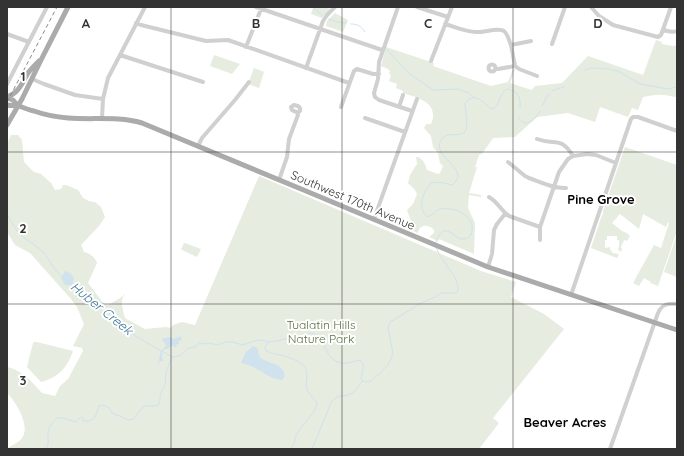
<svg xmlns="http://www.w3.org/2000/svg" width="684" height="456" font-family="Quicksand,sans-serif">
<rect width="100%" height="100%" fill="#fff"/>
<path fill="#e6ecdf" d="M 312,7 L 326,7 L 330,9 L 322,18 L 311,14 L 313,8 Z
M 335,13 L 348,20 L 343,32 L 326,26 L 327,21 Z
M 656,40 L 662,42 L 662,44 L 673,46 L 677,45 L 677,97 C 672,97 668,95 663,95 C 657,94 650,96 643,97 L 638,110 L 632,108 L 628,117 L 600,107 L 595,122 L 568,113 L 537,117 L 515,137 L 493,138 L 482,154 L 479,155 L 475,167 L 477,167 L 469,193 L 481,195 L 481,197 L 469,195 L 468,208 L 475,223 L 474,254 L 439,239 L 438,241 L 429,237 L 434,233 L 434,230 C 429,224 419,224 418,233 L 408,229 C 414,223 409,217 407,210 L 413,204 L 417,194 L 415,190 L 408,183 L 410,175 L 415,167 L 417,164 L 416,157 L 418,157 C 424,160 425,164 427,170 L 438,174 L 440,173 L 443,166 L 440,163 L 438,153 L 433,147 L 431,136 L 424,128 L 425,126 L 427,124 L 431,124 C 433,120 433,118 433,114 C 432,100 414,97 403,93 L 403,91 L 396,88 L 397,84 L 389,81 L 391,75 L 389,74 L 390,71 L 388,69 L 381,66 L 386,47 L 434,63 L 433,66 L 491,86 L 508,82 L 513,69 L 514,69 L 515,70 L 510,83 L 532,90 L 535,86 L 562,83 L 588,56 L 643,75 Z
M 214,55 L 240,64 L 232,74 L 210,66 Z
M 254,68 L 264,72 L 259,88 L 248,84 Z
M 11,135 L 18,135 L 22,140 L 24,162 L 34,172 L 41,174 L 51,183 L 55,190 L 61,189 L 63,185 L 66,185 L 78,190 L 83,198 L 89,201 L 95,202 L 101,207 L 105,217 L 99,226 L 81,245 L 84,252 C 91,254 94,256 97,263 L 88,283 L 104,304 L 108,305 L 122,297 L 125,293 L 122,300 L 122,305 L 124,315 L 125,318 L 141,327 L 145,329 L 166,327 L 170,328 L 173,325 L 182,322 L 195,325 L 259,176 L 481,271 L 516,282 L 511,297 L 544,314 L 564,329 L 493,418 L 499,423 L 479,449 L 7,449 C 11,445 19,443 22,438 C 31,426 16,402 7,393 L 7,367 L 14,369 L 26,376 L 42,393 L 55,396 L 60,386 L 68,379 L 83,351 L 82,348 L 73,346 L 84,324 L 77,307 L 71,299 L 30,253 L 15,245 L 7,232 L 7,144 Z
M 625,147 L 677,165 L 677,231 L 658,286 L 650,283 L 651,282 L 644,278 L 639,286 L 633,283 L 654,245 L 661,248 L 669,223 L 668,222 L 666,227 L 643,214 L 639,229 L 620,214 L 612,223 L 622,231 L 627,233 L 630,236 L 627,241 L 624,240 L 621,247 L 622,249 L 621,252 L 618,250 L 618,248 L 619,247 L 619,240 L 617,240 L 617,236 L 607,236 L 607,240 L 605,240 L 605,248 L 610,247 L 610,250 L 612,251 L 612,253 L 619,254 L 617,258 L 591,248 L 601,218 L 603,214 L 603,211 Z
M 677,234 L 677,277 L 664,272 Z
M 184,243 L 185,243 L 201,249 L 197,257 L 182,250 L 181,249 Z
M 34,342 L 37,342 L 73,351 C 67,368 59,377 41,382 L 27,367 L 33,343 Z"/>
<path fill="#cfe2ee" d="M 65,271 L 70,273 L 74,278 L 72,285 L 65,285 L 61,278 Z
M 180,336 L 182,339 L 181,340 L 179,341 L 179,344 L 177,344 L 176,347 L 174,347 L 172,345 L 171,347 L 170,346 L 168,349 L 166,349 L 163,350 L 162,352 L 163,354 L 162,355 L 162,359 L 164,360 L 159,362 L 159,364 L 158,364 L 161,351 L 166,346 L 164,342 L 162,340 L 162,339 L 170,337 L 175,339 L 176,337 L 178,338 Z
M 253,346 C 262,349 256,354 261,358 C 271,365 283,363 285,376 L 282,380 C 271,379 263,372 253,367 C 249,365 245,364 241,363 L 246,352 Z"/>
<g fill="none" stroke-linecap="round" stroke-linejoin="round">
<path stroke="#cfe2ee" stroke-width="1" d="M 312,7 L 322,15
M 329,19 L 337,22 L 346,23
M 351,24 C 358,24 361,26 365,32
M 386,49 L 410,74 L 433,90 L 458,89 L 469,93 L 473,97
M 585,70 L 591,68 L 609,69 L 618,71 L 640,84 L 668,89 L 676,87 L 677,86
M 552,91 L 554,90 L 564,87
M 542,106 L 548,95 L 550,94
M 519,118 C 526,130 536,118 540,111
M 7,214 C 12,222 15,230 23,237 C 31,243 41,248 47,257 C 53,265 53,270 62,276
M 436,242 C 448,213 455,251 471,235 C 478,218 456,206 441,209 C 437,209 436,212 433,214 C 432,215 428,216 427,217 C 419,208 421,199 426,190 C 428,187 429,184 432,183 C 439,181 446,184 452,185 C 472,169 434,159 440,142 C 441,140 442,138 444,137 C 450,132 458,137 465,132 C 469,122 465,113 465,104 C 473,90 483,102 491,109 C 500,107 499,94 507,89 C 518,91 521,97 520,108
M 73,283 C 80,288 87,293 93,299 C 96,302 99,307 103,311 C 123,330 148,344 173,357
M 268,342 L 265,348 L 266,351 C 273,355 282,354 290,358 C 298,361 307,365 307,375 C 307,379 306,383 306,387 C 308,394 314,398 317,403 C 315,416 302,423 297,434 C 294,439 295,444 291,449
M 173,357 L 180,356 L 188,348 L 195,347 L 200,343 L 206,344 L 210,343 L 217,345 L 226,342 L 233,342 L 242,345 L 255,341 L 262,340 L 268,342 L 277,341 L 297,336 L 302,336 L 312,333 C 327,338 324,362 343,363 C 348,364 354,361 359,360 L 363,363 L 363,369 L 361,379 L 362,380
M 362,381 L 367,382 L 371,381 L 379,374 L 388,365 L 393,354 L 388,328 L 390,322 L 397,318 L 421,303 L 435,297 L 441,293 L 455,293 L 458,291 C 460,277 440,261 436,247
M 46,449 C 49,444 48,441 48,436 C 47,429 52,423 57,418 L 63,418 L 76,422 L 81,417 L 83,418 L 83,421 C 96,422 95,416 99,406 L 103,405 L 109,408 L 112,413 L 129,420 L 133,419 L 144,406 L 154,406 L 158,405 L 160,401 L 160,395 L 165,385 L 166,372 L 169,364 L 173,357
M 312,449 L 331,403 C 338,394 339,397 348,395 C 355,393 358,387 362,381"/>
<path stroke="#d0d0d0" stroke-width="4" d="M 256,7 L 382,50
M 398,7 L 379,62 L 378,79 L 374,93 L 375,97 L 379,100 L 412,111
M 417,7 L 448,17
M 591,7 L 599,16 L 613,25 L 658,37 L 661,35 L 671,7
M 136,23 L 141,25 L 206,41 L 228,40 L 349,83
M 445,24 C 455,27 466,32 476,32 C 483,33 498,27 504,31 C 508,34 509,41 511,45
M 663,30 C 668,31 672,33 677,31
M 7,34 L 29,42
M 531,41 L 511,45 L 515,66 L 519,69 L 537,76
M 552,44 L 565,7
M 246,47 L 261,9
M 120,55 L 203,82
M 431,61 L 452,7
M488.5 68a3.5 3.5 0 1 1 7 0a3.5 3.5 0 1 1-7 0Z
M 306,68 L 323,21 L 327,15 L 335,7
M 495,69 L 498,69 L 515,66
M 32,79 L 44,84 L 75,95 L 103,99
M 7,84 L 47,7
M 294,105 L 298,106 L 300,108 L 300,111 C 298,113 295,112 292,110 L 291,107 Z
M 341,107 L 354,71 L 357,69 L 373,74 L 379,74
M 399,107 L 403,95
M 102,118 L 103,99 L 108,78 L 145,7
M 365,118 L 405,132
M 537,139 C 555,146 560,135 573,156
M 198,146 L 202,138 L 235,100 L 249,82
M 508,162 L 525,176 L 529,178 C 540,182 554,189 566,188
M 279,180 L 287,157 L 289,139 L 298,115 L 297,112
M 489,197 C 499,203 500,210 509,216 L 540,227
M 374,219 L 417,99
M 540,240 L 540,227 L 559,172 L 568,159 L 573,156 L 587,154 L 596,155 L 616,163
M 488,267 L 492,254 L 494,230 L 497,224 L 505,214
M 571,295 L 631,119 L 633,117 L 638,117 L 677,131
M 610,449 L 658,313 C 662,304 668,303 677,304"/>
<path stroke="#ababab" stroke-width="5" d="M 7,97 C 19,93 22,83 28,73 C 31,69 35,65 39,61
M 7,98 L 13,100 L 18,106
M 7,105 C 11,106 15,105 19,106 C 24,108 29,110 34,111 C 45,115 57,117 68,118 C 93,120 118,116 142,123 L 306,191 L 488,267 L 677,330
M 7,125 L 22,99 L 42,58 L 68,7"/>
<path stroke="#888" stroke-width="1" stroke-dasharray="4 3" stroke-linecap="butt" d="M 7,102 L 57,7"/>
</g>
<path fill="none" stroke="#333" stroke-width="1" stroke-opacity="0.55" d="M 171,7 L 171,449M 342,7 L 342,449M 513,7 L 513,449M 7,152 L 677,152M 7,304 L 677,304"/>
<g text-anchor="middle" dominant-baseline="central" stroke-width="4" stroke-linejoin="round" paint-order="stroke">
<g font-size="12" fill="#333" stroke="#fff">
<text transform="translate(353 200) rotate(23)">Southwest 170th Avenue</text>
</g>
<g font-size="12" fill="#56703f" stroke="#fff">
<text x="321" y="324">Tualatin Hills<tspan x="321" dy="14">Nature Park</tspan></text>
</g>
<g font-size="13" font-weight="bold" fill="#000" stroke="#fff">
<text x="601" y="199">Pine Grove</text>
<text x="565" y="422">Beaver Acres</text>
</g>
<g font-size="13" font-style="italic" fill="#3f7597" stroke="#fff">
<text transform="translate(102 308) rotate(39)">Huber Creek</text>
</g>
</g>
<g font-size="13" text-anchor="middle" font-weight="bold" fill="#333" stroke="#fff" stroke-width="4" stroke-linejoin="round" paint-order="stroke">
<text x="86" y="28">A</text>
<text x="256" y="28">B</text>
<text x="428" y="28">C</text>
<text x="598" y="28">D</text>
<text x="23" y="81">1</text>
<text x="23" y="233">2</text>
<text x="23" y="385">3</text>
</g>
<rect width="684" height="456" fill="none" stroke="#333333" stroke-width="16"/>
</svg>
